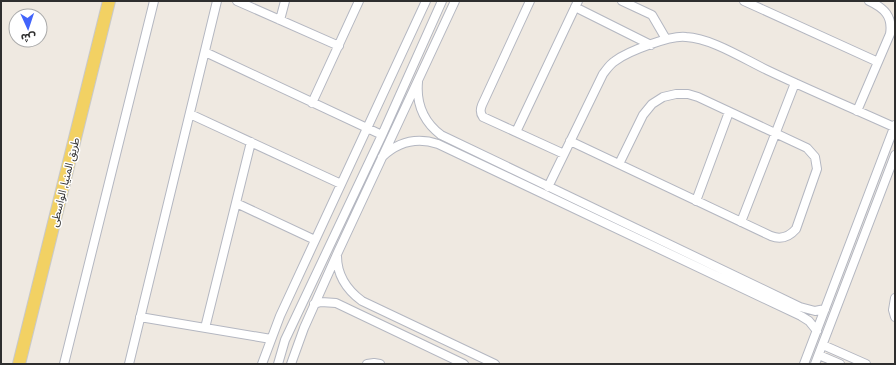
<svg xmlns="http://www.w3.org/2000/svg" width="896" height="365" font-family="'Exo 2','Noto Sans Arabic',sans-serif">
<rect width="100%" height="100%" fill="#efe9e1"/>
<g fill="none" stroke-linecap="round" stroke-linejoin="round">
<defs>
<path id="minor" d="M 237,1 L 339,46
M 530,1 L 482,105 C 480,110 480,113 483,117 L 564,154
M 622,1 L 652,15 L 666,39
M 744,1 L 878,62
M 575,7 L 651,45
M 280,20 L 285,1
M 205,52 L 382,135
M 418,82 C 416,104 424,122 441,135 L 800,307 L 815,311 L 825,309
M 312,103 L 359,1
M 857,111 L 890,34 C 893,16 884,8 869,1
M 190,114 L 341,184
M 516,132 L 578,1
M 570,141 L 771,236 C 781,240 789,237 796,229 L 817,169 L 815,157 L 807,148 L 698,97 L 688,94 L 676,94 L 663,97 L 652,104 L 643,115 L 619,164
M 382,157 C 398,142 417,137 438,144 L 801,316 L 809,321 L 817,331
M 548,187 L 603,74 C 607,69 610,64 615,61 C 628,51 671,35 686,37 C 711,38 744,59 767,70 C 809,90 852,108 894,127
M 696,201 L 729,112
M 236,203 L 315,240
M 741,222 L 795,83
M 337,256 C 337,275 347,290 362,301 L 495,364
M 895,298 L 893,310 L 895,317
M 314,304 L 321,302 L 336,303 L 464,364
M 140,317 L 271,339
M 205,328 L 251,142
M 823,345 L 866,364
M 819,355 L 840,364
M 64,364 L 154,1
M 129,364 L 217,1
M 262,364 L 280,316 L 426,1
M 278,364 L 285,340 L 382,135 L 442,1
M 291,364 L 304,328 L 338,252 L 455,1
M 367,364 L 374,363 L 380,364
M 804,364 L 895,125
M 815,364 L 895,155"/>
<path id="primary" d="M 19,364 L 109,1"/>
</defs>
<use href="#minor" stroke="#b4b7c1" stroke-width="10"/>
<use href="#primary" stroke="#c9c9c9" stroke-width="14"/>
<use href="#minor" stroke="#fff" stroke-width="8"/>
<use href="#primary" stroke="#f2d163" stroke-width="12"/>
</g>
<g text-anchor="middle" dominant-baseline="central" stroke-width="3" stroke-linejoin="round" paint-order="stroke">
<g font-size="11" fill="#2e2e2e" stroke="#fff">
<text transform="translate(64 182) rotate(-76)">طريق المنيا, الواسطى</text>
</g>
</g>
<rect width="896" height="365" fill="none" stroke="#2e2e2e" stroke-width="4"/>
<g transform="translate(28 28) rotate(177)"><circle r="19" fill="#ffffff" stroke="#ababab"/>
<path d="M0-3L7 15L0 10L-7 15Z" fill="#4264fb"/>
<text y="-6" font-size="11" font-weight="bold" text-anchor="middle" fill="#2e2e2e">ش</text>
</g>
</svg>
